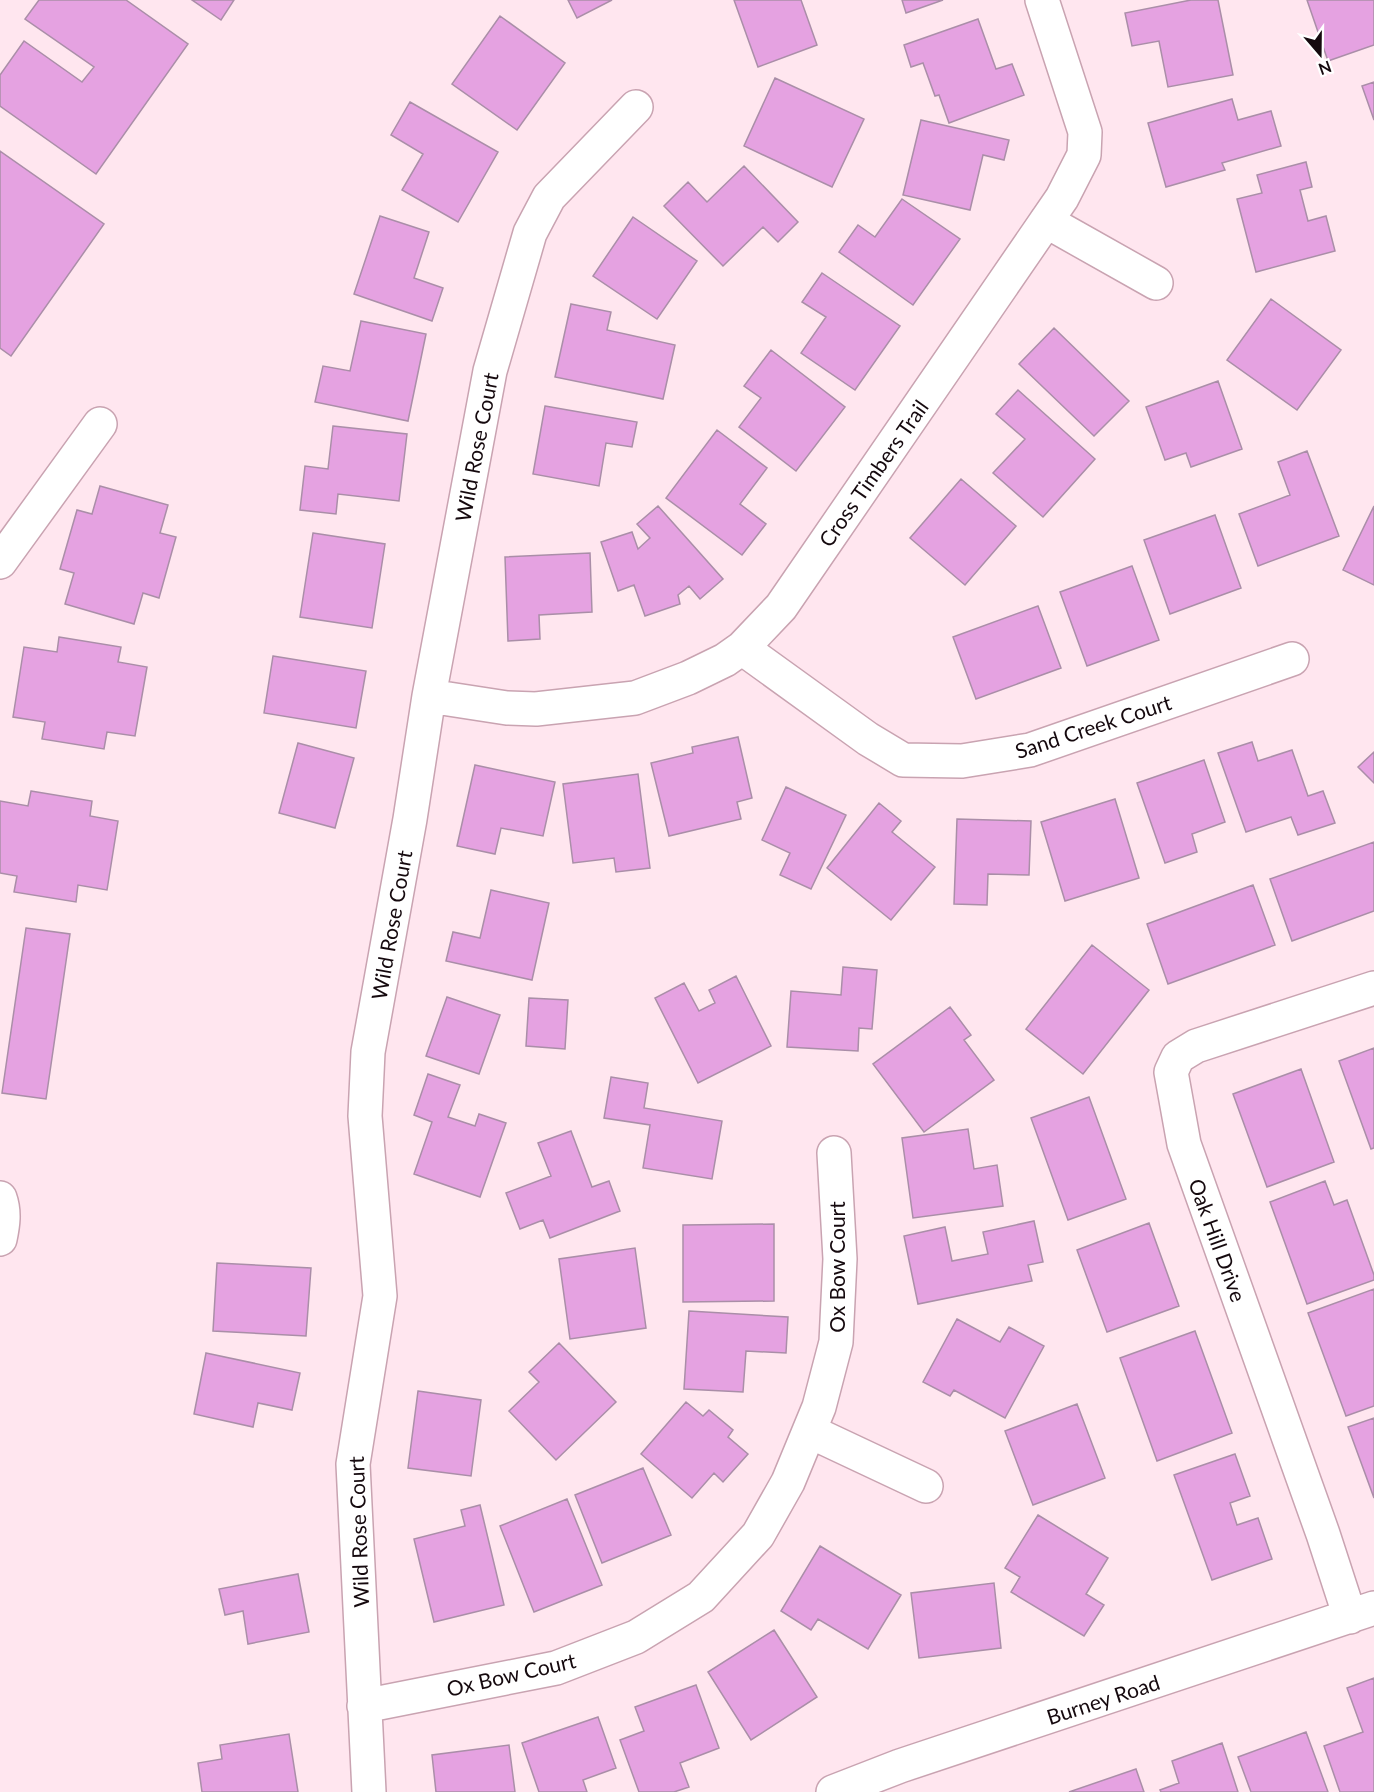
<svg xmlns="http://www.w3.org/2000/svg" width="1374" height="1792" font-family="Lato,sans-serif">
<rect width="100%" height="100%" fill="#ffe6ef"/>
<path fill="#e5a2e1" stroke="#aa8ea8" stroke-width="1.5" d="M 39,0 L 126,0 L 188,44 L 96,174 L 0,106 L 0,75 L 24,41 L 82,82 L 94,67 L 25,19 Z
M 192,0 L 234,0 L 221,20 Z
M 568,0 L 612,0 L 577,18 Z
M 734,0 L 801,0 L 817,45 L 758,67 Z
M 902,0 L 943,0 L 906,13 Z
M 1191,0 L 1218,0 L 1233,75 L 1168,87 L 1159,41 L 1132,46 L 1125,13 Z
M 1307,0 L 1374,0 L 1374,45 L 1328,61 Z
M 500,16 L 565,63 L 517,130 L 452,84 Z
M 978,19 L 996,69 L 1012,64 L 1024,95 L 949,123 L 939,95 L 935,96 L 923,63 L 911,67 L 904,45 Z
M 775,78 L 864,119 L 832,187 L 744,146 Z
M 1374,82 L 1374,120 L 1362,86 Z
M 1232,99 L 1238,120 L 1271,111 L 1281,146 L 1222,163 L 1225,170 L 1166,187 L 1148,123 Z
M 410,102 L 498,152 L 458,222 L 402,190 L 423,154 L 391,135 Z
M 921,120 L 1009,140 L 1004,160 L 983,155 L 970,210 L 903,195 Z
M 0,151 L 104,224 L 11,356 L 0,348 Z
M 1306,162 L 1312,187 L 1300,190 L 1308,221 L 1326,216 L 1335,251 L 1256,272 L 1237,199 L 1262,193 L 1257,175 Z
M 744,166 L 798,222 L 778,242 L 763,227 L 723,266 L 664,206 L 688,182 L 707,202 Z
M 902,199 L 960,239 L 913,305 L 839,252 L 858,225 L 875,237 Z
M 380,216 L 429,232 L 414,278 L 443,288 L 432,321 L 354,294 Z
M 633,217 L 697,261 L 657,319 L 593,276 Z
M 822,273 L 900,326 L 855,390 L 801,353 L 826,317 L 802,302 Z
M 1271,299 L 1341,350 L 1297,410 L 1227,360 Z
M 571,304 L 611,312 L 607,330 L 675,345 L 663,399 L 555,377 Z
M 361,321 L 426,334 L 408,421 L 315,402 L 323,366 L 350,371 Z
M 1054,328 L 1129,401 L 1094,436 L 1019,364 Z
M 771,350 L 845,407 L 796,471 L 739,427 L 761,398 L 744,386 Z
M 1218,381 L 1242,449 L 1191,467 L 1186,453 L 1165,460 L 1146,407 Z
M 1018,390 L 1095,459 L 1043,517 L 993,473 L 1025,439 L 996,414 Z
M 545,406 L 637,422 L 632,447 L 606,443 L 599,486 L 533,474 Z
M 333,426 L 407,434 L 399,501 L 338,494 L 336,514 L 300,510 L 305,466 L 328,469 Z
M 717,430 L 767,468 L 740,504 L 766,524 L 742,555 L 666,498 Z
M 1307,451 L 1339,536 L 1258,566 L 1239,514 L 1290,495 L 1278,462 Z
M 961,479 L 1016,526 L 965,585 L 910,538 Z
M 100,486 L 168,505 L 160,533 L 176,537 L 159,598 L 143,593 L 134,624 L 65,604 L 74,573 L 60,569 L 77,510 L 92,514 Z
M 658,506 L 723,579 L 700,599 L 689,586 L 678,595 L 680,604 L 645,616 L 634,585 L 618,591 L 601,542 L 632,532 L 638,549 L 650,538 L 637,524 Z
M 1374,506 L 1374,585 L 1343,570 Z
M 1215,515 L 1241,588 L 1170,614 L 1144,540 Z
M 313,533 L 385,544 L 372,628 L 300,617 Z
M 590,553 L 592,612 L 539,615 L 540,639 L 508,641 L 505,557 Z
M 1132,566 L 1159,640 L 1087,666 L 1060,592 Z
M 1038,606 L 1061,668 L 976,699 L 953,637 Z
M 59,637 L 121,647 L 118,662 L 147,667 L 135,736 L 107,732 L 104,749 L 42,739 L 45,722 L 13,717 L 24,647 L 57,652 Z
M 273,656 L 366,671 L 356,728 L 264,713 Z
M 738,737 L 752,798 L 737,802 L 741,819 L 669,836 L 651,763 L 693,753 L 692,747 Z
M 1252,742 L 1258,761 L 1292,750 L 1308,796 L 1323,791 L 1335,823 L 1298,835 L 1291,817 L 1246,832 L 1218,753 Z
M 298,743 L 354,758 L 335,828 L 279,813 Z
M 1374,752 L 1374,783 L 1358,767 Z
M 1204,760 L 1225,822 L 1192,834 L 1197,852 L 1165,863 L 1137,783 Z
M 475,765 L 555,782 L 543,836 L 501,828 L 495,854 L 457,846 Z
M 638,774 L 650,868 L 616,872 L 614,858 L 573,863 L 563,784 Z
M 786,787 L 846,815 L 811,889 L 780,875 L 790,853 L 762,840 Z
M 31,791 L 92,801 L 90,816 L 118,821 L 107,890 L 78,885 L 76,902 L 14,892 L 17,876 L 0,873 L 0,801 L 28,806 Z
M 1115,799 L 1139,878 L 1065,901 L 1041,822 Z
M 879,803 L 901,821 L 892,832 L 935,867 L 891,920 L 827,868 Z
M 957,819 L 1031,821 L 1029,875 L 988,874 L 987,905 L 954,904 Z
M 1374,842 L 1374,911 L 1292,941 L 1270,879 Z
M 1253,885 L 1275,945 L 1168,984 L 1147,924 Z
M 491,890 L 549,903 L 532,980 L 446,961 L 453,932 L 480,938 Z
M 26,928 L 70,934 L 46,1099 L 2,1093 Z
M 1092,945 L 1149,990 L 1083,1074 L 1026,1029 Z
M 843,967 L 877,970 L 872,1029 L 859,1028 L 858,1051 L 787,1047 L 791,991 L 841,995 Z
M 736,976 L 771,1046 L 698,1083 L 655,998 L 684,983 L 699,1011 L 715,1003 L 709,990 Z
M 447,997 L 500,1015 L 479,1074 L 426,1056 Z
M 529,998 L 568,1000 L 565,1049 L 526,1046 Z
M 950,1007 L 971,1035 L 964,1040 L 994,1080 L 924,1132 L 873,1064 Z
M 1374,1048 L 1374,1148 L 1371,1149 L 1339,1061 Z
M 1301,1069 L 1334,1162 L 1267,1187 L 1233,1094 Z
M 428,1074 L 460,1085 L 448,1117 L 475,1126 L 479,1114 L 506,1123 L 480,1197 L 414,1174 L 432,1122 L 414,1115 Z
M 611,1077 L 648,1083 L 644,1108 L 722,1121 L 712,1179 L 643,1168 L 650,1125 L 604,1118 Z
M 1089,1097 L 1126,1199 L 1068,1220 L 1031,1118 Z
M 968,1129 L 974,1169 L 997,1165 L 1003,1206 L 913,1218 L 902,1138 Z
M 571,1131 L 592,1187 L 609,1181 L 620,1211 L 550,1238 L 543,1220 L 520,1229 L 506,1193 L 551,1176 L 538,1143 Z
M 1325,1181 L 1334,1205 L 1347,1200 L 1374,1275 L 1374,1280 L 1307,1304 L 1270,1202 Z
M 1034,1221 L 1043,1262 L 1028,1265 L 1032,1281 L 918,1304 L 904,1236 L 945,1227 L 952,1261 L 988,1254 L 983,1232 Z
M 1149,1223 L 1179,1306 L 1107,1332 L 1077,1250 Z
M 774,1224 L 774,1301 L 683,1302 L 683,1225 Z
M 635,1248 L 646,1328 L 570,1339 L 559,1259 Z
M 217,1263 L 311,1268 L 306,1336 L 213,1331 Z
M 1374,1289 L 1374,1406 L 1346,1416 L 1308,1313 Z
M 689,1311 L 788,1317 L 786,1353 L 746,1351 L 743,1392 L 684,1389 Z
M 957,1319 L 1000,1342 L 1009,1327 L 1044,1346 L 1005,1418 L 954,1390 L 950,1396 L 923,1382 Z
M 1195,1331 L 1232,1433 L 1157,1461 L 1120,1358 Z
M 559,1343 L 616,1402 L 556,1460 L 509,1411 L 539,1382 L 529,1372 Z
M 206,1353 L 300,1373 L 292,1410 L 258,1403 L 253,1427 L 194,1414 Z
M 418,1391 L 481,1400 L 471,1476 L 408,1468 Z
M 686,1402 L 703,1416 L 709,1410 L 733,1430 L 728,1437 L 748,1454 L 723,1482 L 714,1473 L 692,1498 L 641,1454 Z
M 1077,1404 L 1105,1478 L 1033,1505 L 1005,1431 Z
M 1374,1418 L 1374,1498 L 1348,1427 Z
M 1235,1454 L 1250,1496 L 1230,1503 L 1237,1525 L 1258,1518 L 1272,1559 L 1212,1580 L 1174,1475 Z
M 643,1468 L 671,1535 L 602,1563 L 575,1495 Z
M 567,1499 L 602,1585 L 534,1612 L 500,1526 Z
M 480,1505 L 504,1605 L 434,1622 L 414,1539 L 465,1526 L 461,1510 Z
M 1038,1515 L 1108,1558 L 1086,1594 L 1104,1605 L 1084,1636 L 1011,1592 L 1020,1577 L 1005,1568 Z
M 820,1546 L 901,1595 L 868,1649 L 818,1619 L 811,1630 L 781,1611 Z
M 298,1574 L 309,1632 L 248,1644 L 243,1611 L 225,1615 L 219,1589 Z
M 994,1583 L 1001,1648 L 919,1658 L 911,1593 Z
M 774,1630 L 817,1697 L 751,1740 L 708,1672 Z
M 1374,1678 L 1374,1792 L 1340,1792 L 1324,1746 L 1363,1732 L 1347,1688 Z
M 696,1685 L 719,1748 L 680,1763 L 689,1787 L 674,1792 L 639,1792 L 620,1740 L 644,1731 L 635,1707 Z
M 598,1717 L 616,1768 L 583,1780 L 587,1792 L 539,1792 L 522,1743 Z
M 1306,1732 L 1328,1792 L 1251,1792 L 1238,1757 Z
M 289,1734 L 298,1792 L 202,1792 L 198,1763 L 222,1759 L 220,1745 Z
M 1222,1743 L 1238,1792 L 1161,1792 L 1160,1790 L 1179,1783 L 1172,1761 Z
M 509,1745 L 515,1792 L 436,1792 L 432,1755 Z
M 1136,1769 L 1144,1792 L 1069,1792 Z"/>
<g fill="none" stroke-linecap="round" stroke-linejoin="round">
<defs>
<path id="minor" d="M 1046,221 L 1156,283
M 0,562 L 100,424
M 742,648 L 868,739 L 903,760 L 962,761 L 1030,750 L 1292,659
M 429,696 L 507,708 L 536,709 L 635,698 L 688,678 L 725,660 L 742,648 L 781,607 L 1062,198 L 1084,155 L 1085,132 L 1042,0
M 0,1198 C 5,1212 3,1225 0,1239
M 809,1431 L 926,1486
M 1350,1617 L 1323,1534 L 1184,1144 L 1171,1072 L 1178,1057 L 1196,1046 L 1374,988
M 364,1706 L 556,1668 L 636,1637 L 701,1597 L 758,1535 L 788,1482 L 819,1407 L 836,1342 L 840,1259 L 834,1153
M 369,1792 L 353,1464 L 380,1296 L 365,1116 L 368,1052 L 410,819 L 429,696 L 490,371 L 530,233 L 549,197 L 636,107
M 833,1792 L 900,1766 L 1374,1608"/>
</defs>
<use href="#minor" stroke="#c9a3b1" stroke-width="36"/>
<use href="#minor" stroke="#fff" stroke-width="33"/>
</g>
<g text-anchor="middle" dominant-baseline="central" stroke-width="5" stroke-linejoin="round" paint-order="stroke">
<g font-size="21" fill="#15090e" stroke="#fff">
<text transform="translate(476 447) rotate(-79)">Wild Rose Court</text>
<text transform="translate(873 473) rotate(-55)">Cross Timbers Trail</text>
<text transform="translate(1093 726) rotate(-18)">Sand Creek Court</text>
<text transform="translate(391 925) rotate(-80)">Wild Rose Court</text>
<text transform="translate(1218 1240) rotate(70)">Oak Hill Drive</text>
<text transform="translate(836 1267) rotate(-90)">Ox Bow Court</text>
<text transform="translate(358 1532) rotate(-92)">Wild Rose Court</text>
<text transform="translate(511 1674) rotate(-13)">Ox Bow Court</text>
<text transform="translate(1103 1699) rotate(-18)">Burney Road</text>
</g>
</g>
<g transform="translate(1320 54) rotate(160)" stroke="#ffffff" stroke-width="4.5" paint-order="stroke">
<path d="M0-4.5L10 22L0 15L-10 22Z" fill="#15090e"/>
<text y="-9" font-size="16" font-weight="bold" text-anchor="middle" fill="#15090e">N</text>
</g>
</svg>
